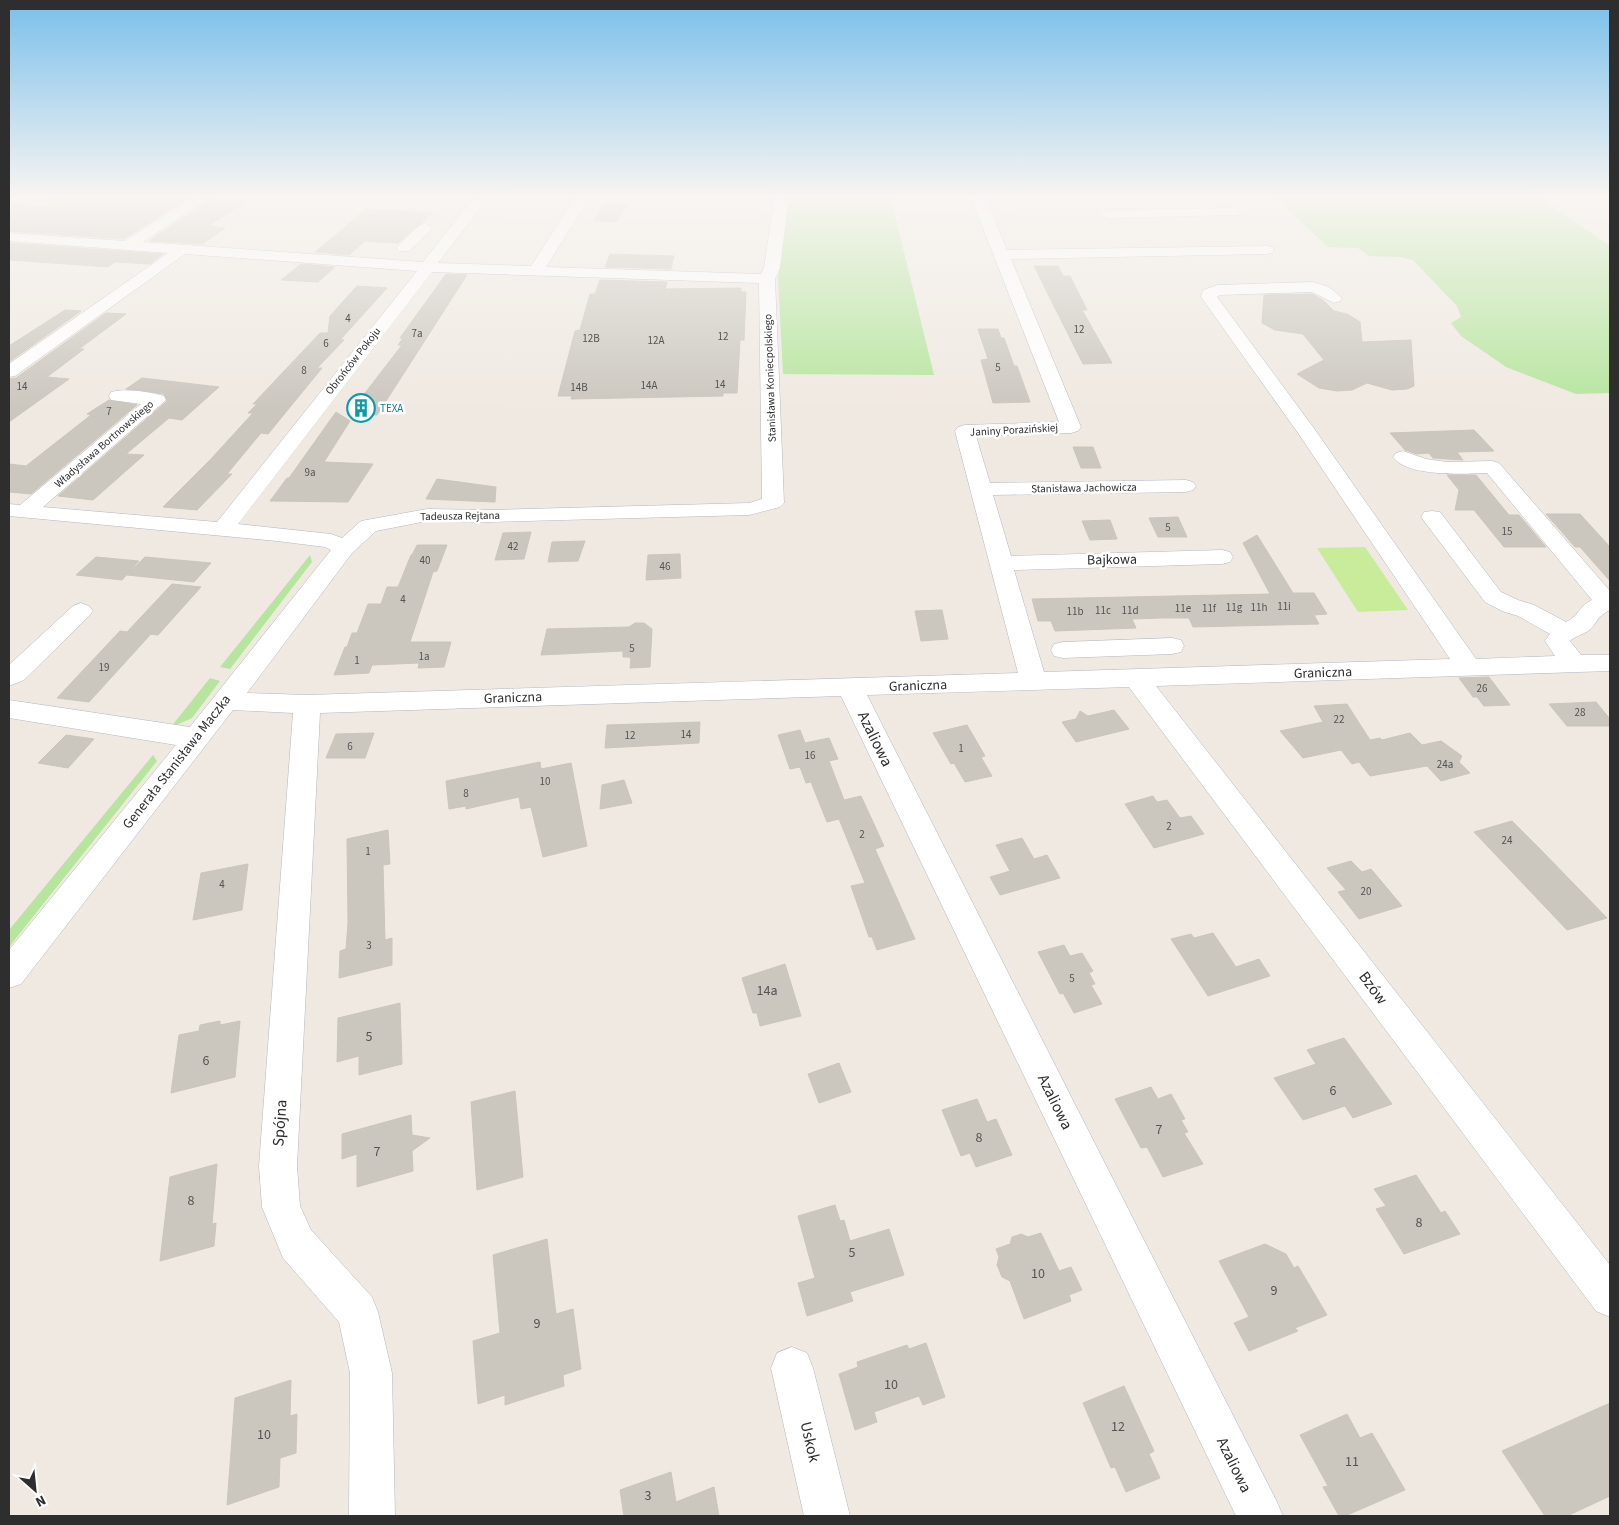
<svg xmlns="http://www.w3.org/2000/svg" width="1619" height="1525" font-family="'Source Sans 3',sans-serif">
<rect width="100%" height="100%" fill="#efe9e1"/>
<path fill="#b6e59e" d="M 790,195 L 890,195 L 934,375 L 783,374 L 778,277 Z
M 1272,195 L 1534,195 L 1610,246 L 1610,393 L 1576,394 L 1506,367 L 1461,336 L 1451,323 L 1461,317 L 1457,306 L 1413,260 L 1398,257 L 1369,256 L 1358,248 L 1328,247 Z
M 310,555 L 312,562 L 230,669 L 220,667 Z
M 210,678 L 220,681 L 192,718 L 170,728 Z
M 153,755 L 157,761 L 9,947 L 9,930 Z"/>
<path fill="#c9ec9a" d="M 1365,547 L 1408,610 L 1358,612 L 1317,548 Z"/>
<path fill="#cbc7bf" stroke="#cbc5ba" d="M 63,195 L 150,195 L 188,198 L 124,239 L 9,231 L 9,209 L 17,204 L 44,206 Z
M 210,200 L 245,202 L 208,226 L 225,228 L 202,244 L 149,241 Z
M 605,202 L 628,203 L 617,222 L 594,221 Z
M 367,209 L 433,213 L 398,243 L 365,241 L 349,255 L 315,252 Z
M 9,243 L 163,254 L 150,264 L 115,262 L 108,267 L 10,260 Z
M 610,254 L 643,255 L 674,256 L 671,269 L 605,267 Z
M 301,264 L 335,267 L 318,282 L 281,280 Z
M 1034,266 L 1058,266 L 1063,276 L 1070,276 L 1087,310 L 1082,310 L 1112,363 L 1083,364 Z
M 446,274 L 467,275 L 377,415 L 349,414 L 402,345 L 398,345 L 403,338 L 400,338 Z
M 600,280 L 667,282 L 665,289 L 741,288 L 741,292 L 746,292 L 744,340 L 740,340 L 737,393 L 723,393 L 723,396 L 571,399 L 572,396 L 558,396 L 575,331 L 580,330 L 590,294 L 595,294 Z
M 357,286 L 387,288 L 340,340 L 344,340 L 317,368 L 322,368 L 268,434 L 261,433 L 227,474 L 232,474 L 197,510 L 163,507 L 210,460 L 253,413 L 248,413 L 257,404 L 253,404 L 320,333 L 328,333 L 330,316 Z
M 1312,294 L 1323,300 L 1334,311 L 1347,314 L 1360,322 L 1362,342 L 1411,340 L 1414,386 L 1407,389 L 1392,390 L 1367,383 L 1352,390 L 1337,391 L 1319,388 L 1297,374 L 1324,360 L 1303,334 L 1275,330 L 1262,323 L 1264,295 Z
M 65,310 L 81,311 L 9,362 L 9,346 Z
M 106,313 L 126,314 L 79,349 L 84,349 L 47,377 L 69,379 L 9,422 L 9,379 L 16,378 Z
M 978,329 L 998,329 L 1001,338 L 1004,338 L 1014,366 L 1017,366 L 1030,402 L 993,403 L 981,360 L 988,359 Z
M 142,378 L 219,387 L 182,420 L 169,418 L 126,454 L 144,455 L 93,500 L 58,496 L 167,401 L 164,394 L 126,389 Z
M 109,400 L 137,405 L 31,494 L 9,492 L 9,464 L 26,466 L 91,415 L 87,414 Z
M 336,412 L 350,421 L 324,462 L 373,464 L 348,502 L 270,501 L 287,478 L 289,478 Z
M 1474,430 L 1494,451 L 1457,452 L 1463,460 L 1433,458 L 1429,453 L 1417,454 L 1405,450 L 1390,433 Z
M 1073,447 L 1093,447 L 1101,468 L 1081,468 Z
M 1447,475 L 1476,475 L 1509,515 L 1519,515 L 1546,547 L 1504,547 L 1474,510 L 1455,510 L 1459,490 Z
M 437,479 L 496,487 L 495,502 L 426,499 Z
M 1546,514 L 1580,514 L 1610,547 L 1610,581 L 1580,547 L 1575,547 Z
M 1178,517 L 1187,537 L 1158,537 L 1149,518 Z
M 1110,520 L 1117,539 L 1090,540 L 1082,521 Z
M 531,532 L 524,559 L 495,560 L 503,533 Z
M 1257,535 L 1293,593 L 1314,593 L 1327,614 L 1314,615 L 1319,624 L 1193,627 L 1189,618 L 1162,618 L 1132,619 L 1136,628 L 1055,631 L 1051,621 L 1038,621 L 1032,599 L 1270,594 L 1243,543 Z
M 585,541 L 578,561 L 548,562 L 552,542 Z
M 417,545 L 447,545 L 437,571 L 433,572 L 410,642 L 451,642 L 444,667 L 418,668 L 419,663 L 372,665 L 369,673 L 334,675 L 345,647 L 347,647 L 352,633 L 357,633 L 368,604 L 381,604 L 387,587 L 398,587 L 411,555 L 412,555 Z
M 680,554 L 681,578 L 646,580 L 648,555 Z
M 96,557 L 139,561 L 122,580 L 76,575 Z
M 145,557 L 211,563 L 194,582 L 127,575 Z
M 172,584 L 201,587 L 158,635 L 139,633 L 150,635 L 89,702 L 57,698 L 120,631 L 127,632 Z
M 942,610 L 948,639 L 921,641 L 915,611 Z
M 635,623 L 644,623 L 652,629 L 650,667 L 630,668 L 631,659 L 629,657 L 623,657 L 623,651 L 541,655 L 547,629 L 629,627 Z
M 1489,677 L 1510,705 L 1484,706 L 1477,697 L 1473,697 L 1459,678 Z
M 1596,702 L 1610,719 L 1610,726 L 1567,726 L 1549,704 Z
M 1347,704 L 1370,740 L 1380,738 L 1382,740 L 1410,733 L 1422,745 L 1441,741 L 1462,756 L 1459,762 L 1470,773 L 1441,781 L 1427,766 L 1370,776 L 1359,762 L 1352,764 L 1341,750 L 1303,758 L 1280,731 L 1323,722 L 1314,706 Z
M 1114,710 L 1129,729 L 1076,742 L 1062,722 L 1076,719 L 1080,711 L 1088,716 Z
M 700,722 L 699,743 L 605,748 L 607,725 Z
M 967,725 L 985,756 L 981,757 L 992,776 L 965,782 L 954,763 L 951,764 L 933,733 Z
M 800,730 L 805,743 L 829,738 L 838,759 L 829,761 L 844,800 L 861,796 L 884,846 L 875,849 L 915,939 L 877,950 L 872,937 L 869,937 L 851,886 L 865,883 L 839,819 L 827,822 L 811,782 L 806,783 L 800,767 L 790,769 L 778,735 Z
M 374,733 L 365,758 L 326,758 L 336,734 Z
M 66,735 L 94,739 L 68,768 L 38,763 Z
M 540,762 L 541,769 L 571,763 L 587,846 L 543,857 L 531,807 L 521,809 L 519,797 L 466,809 L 466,806 L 449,809 L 446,781 Z
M 624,780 L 632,803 L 600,809 L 602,785 Z
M 1153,796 L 1157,802 L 1167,800 L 1180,818 L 1191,816 L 1204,834 L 1154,848 L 1125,804 Z
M 1512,821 L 1540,849 L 1607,918 L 1567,930 L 1474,832 Z
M 388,830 L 390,864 L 383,865 L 385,940 L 392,938 L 392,965 L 339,978 L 340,951 L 346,949 L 348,923 L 347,839 Z
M 1022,838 L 1034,859 L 1047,855 L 1060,878 L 1000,895 L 990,877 L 1010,871 L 996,845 Z
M 1351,861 L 1362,872 L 1371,869 L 1402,906 L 1359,919 L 1338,892 L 1346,890 L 1327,868 Z
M 248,864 L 242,910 L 193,920 L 201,873 Z
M 1213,933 L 1236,967 L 1259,959 L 1270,976 L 1208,996 L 1171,939 L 1191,934 L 1194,938 Z
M 1064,945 L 1070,956 L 1082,953 L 1093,971 L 1089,973 L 1095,984 L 1091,985 L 1102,1004 L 1074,1013 L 1063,993 L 1060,994 L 1038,952 Z
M 785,964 L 801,1016 L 760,1026 L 757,1013 L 753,1013 L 742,978 Z
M 400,1003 L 402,1064 L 359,1075 L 359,1056 L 337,1062 L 338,1018 Z
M 220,1021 L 220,1025 L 240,1021 L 235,1077 L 171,1093 L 179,1035 L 199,1031 L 200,1025 Z
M 1344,1038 L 1392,1104 L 1353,1118 L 1345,1106 L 1303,1120 L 1274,1078 L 1316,1064 L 1307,1050 Z
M 839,1063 L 851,1092 L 819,1103 L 808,1074 Z
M 1151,1087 L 1158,1099 L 1171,1094 L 1185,1119 L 1181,1120 L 1188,1132 L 1184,1133 L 1203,1164 L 1163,1177 L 1147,1147 L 1141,1148 L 1115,1099 Z
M 515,1091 L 523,1177 L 477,1190 L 471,1102 Z
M 977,1099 L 987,1122 L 996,1119 L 1012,1155 L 976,1167 L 970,1153 L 961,1156 L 942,1110 Z
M 411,1115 L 412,1135 L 430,1138 L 412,1151 L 413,1171 L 357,1187 L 357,1154 L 342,1159 L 342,1134 Z
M 217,1164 L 212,1224 L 216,1223 L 214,1246 L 160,1261 L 170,1177 Z
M 1416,1175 L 1441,1213 L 1445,1211 L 1460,1234 L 1404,1254 L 1376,1209 L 1386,1206 L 1374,1189 Z
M 835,1205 L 840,1221 L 844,1220 L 850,1241 L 889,1229 L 904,1275 L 850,1292 L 853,1301 L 807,1316 L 798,1283 L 815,1278 L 798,1216 Z
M 1041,1233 L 1059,1271 L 1071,1267 L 1082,1290 L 1069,1295 L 1071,1301 L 1024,1319 L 1010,1281 L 1002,1277 L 997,1265 L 999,1257 L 996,1249 L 1010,1244 L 1012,1237 L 1021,1234 L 1028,1237 Z
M 547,1239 L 556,1314 L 573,1309 L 581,1369 L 563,1375 L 564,1386 L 505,1405 L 505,1395 L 478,1404 L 473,1341 L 500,1333 L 493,1255 Z
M 1265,1244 L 1286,1254 L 1294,1268 L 1298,1266 L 1327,1315 L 1295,1328 L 1298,1331 L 1249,1351 L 1234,1323 L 1249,1317 L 1219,1261 Z
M 926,1343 L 945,1397 L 923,1405 L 919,1396 L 874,1412 L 877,1422 L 855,1430 L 839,1374 L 858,1367 L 857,1362 L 907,1345 L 909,1349 Z
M 291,1380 L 290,1416 L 297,1414 L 296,1453 L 280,1458 L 279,1487 L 227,1505 L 235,1398 Z
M 1124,1386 L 1154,1451 L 1149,1454 L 1160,1478 L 1126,1492 L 1115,1467 L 1111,1468 L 1083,1403 Z
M 1610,1403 L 1610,1496 L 1567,1516 L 1545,1516 L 1502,1451 Z
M 1347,1414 L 1360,1438 L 1372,1433 L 1405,1490 L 1345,1516 L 1339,1516 L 1323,1487 L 1328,1486 L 1300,1435 Z
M 671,1472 L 676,1502 L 714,1487 L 719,1516 L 624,1516 L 620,1490 Z"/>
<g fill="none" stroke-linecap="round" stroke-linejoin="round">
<defs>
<path id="minor" d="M 196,195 L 213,195 L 143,242 L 423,262 L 476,195 L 490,195 L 438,263 L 531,266 L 577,195 L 591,195 L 546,267 L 761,274 L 764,268 L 775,195 L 789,195 L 780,268 L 775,279 L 784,503 L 780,507 L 749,515 L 488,522 L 427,521 L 376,531 L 352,553 L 247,693 L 307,695 L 1018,673 L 955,431 L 958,427 L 965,425 L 1059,422 L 970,195 L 984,195 L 1007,250 L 1267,246 L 1272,247 L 1274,250 L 1272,253 L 1267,254 L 1011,259 L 1081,427 L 1078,431 L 1071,433 L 976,436 L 990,483 L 1186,480 L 1193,482 L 1196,486 L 1193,490 L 1186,492 L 993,495 L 1011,556 L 1222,550 L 1230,552 L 1233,557 L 1230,562 L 1222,564 L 1014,570 L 1044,672 L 1450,659 L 1298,433 L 1201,297 L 1203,290 L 1218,285 L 1313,282 L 1329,287 L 1342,298 L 1340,301 L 1334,303 L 1312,292 L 1220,295 L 1217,297 L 1313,427 L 1476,659 L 1555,656 L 1545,641 L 1550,634 L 1518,616 L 1502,611 L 1485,602 L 1421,517 L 1424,512 L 1432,511 L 1440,512 L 1501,592 L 1518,600 L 1534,605 L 1566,622 C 1578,617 1580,605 1592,600 L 1487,473 C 1464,474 1407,477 1393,457 L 1396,453 L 1403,451 L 1426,459 L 1447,462 L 1492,461 L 1499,463 L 1610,591 L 1610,610 C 1595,617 1597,625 1588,631 C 1582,635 1575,636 1570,641 L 1581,655 L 1610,655 L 1610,671 L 1156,686 L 1610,1265 L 1610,1317 L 1596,1311 L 1129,687 L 867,695 L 1276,1500 L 1283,1516 L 1236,1516 L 841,696 L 320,713 L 297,1166 L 300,1206 L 311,1230 L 372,1297 L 378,1312 L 392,1373 L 395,1516 L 349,1516 L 350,1373 L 339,1322 L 283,1258 L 262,1207 L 259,1166 L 293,713 L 233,710 L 21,984 L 9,988 L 9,950 L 176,745 L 9,718 L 9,700 L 190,727 L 331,550 L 325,547 L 277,541 L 9,516 L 9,504 L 20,505 L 141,404 L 111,400 L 109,396 L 111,392 C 127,388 148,392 164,396 L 166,400 L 43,507 L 217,522 L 417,271 L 185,254 L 15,376 L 9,377 L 9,364 L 168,253 L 9,241 L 9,233 L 125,241 ZM 432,272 L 759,283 L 762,499 L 749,503 L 488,510 L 427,509 L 361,521 L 342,538 L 331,534 L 238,524 Z
M 1233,208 L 1238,209 L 1240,212 L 1238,215 L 1107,218 L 1100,214 L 1107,210 Z
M 425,224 L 430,225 L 432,228 L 430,231 L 409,251 L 399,251 L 397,248 L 399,245 L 420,225 Z
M 81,603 L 89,606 L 93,611 L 89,616 L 24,680 L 9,686 L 9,665 L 73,606 Z
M 1172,638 L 1181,640 L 1184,646 L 1181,652 L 1172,654 L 1063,658 L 1054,656 L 1051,650 L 1054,644 L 1063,642 Z
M 792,1347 L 807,1353 L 813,1368 L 850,1516 L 804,1516 L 771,1368 L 777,1353 Z"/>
</defs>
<use href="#minor" stroke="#b4b7c1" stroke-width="1"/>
<use href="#minor" fill="#fff" fill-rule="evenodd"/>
</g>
<linearGradient id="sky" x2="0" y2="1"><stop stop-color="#7abfeb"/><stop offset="0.48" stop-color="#f8f5f2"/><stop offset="1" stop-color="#f8f5f2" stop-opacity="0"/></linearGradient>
<rect width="1619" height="409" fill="url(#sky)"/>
<defs>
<symbol id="building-ring" viewBox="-11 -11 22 22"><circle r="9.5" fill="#fff" stroke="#0f9aa8" stroke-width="1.5"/><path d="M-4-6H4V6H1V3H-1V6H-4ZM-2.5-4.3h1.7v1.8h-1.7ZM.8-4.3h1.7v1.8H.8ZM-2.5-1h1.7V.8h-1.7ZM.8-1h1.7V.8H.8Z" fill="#0f9aa8"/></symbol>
</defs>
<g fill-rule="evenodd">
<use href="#building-ring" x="345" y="392" width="32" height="32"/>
</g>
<g text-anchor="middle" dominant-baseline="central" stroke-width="5" stroke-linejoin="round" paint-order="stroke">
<g font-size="11" fill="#555452">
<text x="348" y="318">4</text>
<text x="1079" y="329">12</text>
<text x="417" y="333">7a</text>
<text x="723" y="336">12</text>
<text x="591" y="338">12B</text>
<text x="656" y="340">12A</text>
<text x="326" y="343">6</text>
<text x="998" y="367">5</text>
<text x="304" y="370">8</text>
<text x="720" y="384">14</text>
<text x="649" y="385">14A</text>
<text x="22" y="386">14</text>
<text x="579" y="387">14B</text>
<text x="109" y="411">7</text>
<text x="310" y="472">9a</text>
<text x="1168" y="527">5</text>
<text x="1507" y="531">15</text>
<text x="513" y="546">42</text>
<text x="425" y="560">40</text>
<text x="665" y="566">46</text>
<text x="403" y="599">4</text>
<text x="1284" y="606">11i</text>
<text x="1234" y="607">11g</text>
<text x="1259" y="607">11h</text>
<text x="1183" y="608">11e</text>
<text x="1209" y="608">11f</text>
<text x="1103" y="610">11c</text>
<text x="1130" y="610">11d</text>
<text x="1075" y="611">11b</text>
<text x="632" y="648">5</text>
<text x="424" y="656">1a</text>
<text x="357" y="660">1</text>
<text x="104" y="667">19</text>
<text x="1482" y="688">26</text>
<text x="1580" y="712">28</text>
<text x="1339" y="719">22</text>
<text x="686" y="734">14</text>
<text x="630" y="735">12</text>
<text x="350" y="746">6</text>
<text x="961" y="748">1</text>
<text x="810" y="755">16</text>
<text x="1445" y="764">24a</text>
<text x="545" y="781">10</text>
<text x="466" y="793">8</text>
<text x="1169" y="826">2</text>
<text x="862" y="834">2</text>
<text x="1507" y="840">24</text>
<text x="368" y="851">1</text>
<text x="222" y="884">4</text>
<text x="1366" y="891">20</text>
<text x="369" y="945">3</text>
<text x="1072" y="978">5</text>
</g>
<g font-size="11" fill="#2e2e2e" stroke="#fff">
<text transform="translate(353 361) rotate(-52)">Obrońców Pokoju</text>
<text transform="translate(770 378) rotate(-92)">Stanisława Koniecpolskiego</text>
<text transform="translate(1014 430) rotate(-3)">Janiny Porazińskiej</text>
<text transform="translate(104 444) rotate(-41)">Władysława Bortnowskiego</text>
<text transform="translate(1084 488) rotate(-1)">Stanisława Jachowicza</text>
<text transform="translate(460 516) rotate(-1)">Tadeusza Rejtana</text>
</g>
<g font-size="11" fill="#0d838f" stroke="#fff" text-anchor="start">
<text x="380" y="408">TEXA</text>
</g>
<g font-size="14" fill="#2e2e2e" stroke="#fff">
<text transform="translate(1112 560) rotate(-1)">Bajkowa</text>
<text transform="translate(1323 673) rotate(-2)">Graniczna</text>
<text transform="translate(918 686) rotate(-2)">Graniczna</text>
<text transform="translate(513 698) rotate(-2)">Graniczna</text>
<text transform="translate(177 762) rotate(-52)">Generała Stanisława Maczka</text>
</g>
<g font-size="14" fill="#555452">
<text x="767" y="991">14a</text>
<text x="369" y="1037">5</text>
<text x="206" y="1061">6</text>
<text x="1333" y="1091">6</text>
<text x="1159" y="1130">7</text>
<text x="979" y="1138">8</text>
<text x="377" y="1152">7</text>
<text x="191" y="1201">8</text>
<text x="1419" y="1223">8</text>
<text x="852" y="1253">5</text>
<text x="1038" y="1274">10</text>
<text x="1274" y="1291">9</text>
<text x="537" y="1324">9</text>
<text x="891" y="1385">10</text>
<text x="1118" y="1427">12</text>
<text x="264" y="1435">10</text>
<text x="1352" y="1462">11</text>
<text x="648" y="1496">3</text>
</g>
<g font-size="16" fill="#2e2e2e" stroke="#fff">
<text transform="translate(875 739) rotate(64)">Azaliowa</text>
<text transform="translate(1373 988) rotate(53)">Bzów</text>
<text transform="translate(1055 1102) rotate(64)">Azaliowa</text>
<text transform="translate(280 1123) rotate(-86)">Spójna</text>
<text transform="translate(810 1442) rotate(77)">Uskok</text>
<text transform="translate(1234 1465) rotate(64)">Azaliowa</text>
</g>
</g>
<rect width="1619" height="1525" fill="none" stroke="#2e2e2e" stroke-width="20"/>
<g transform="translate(35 1490) rotate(153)" stroke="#ffffff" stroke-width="4" paint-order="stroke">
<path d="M0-4L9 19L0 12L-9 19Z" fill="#2e2e2e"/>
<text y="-8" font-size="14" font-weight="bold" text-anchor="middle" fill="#2e2e2e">N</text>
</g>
</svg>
